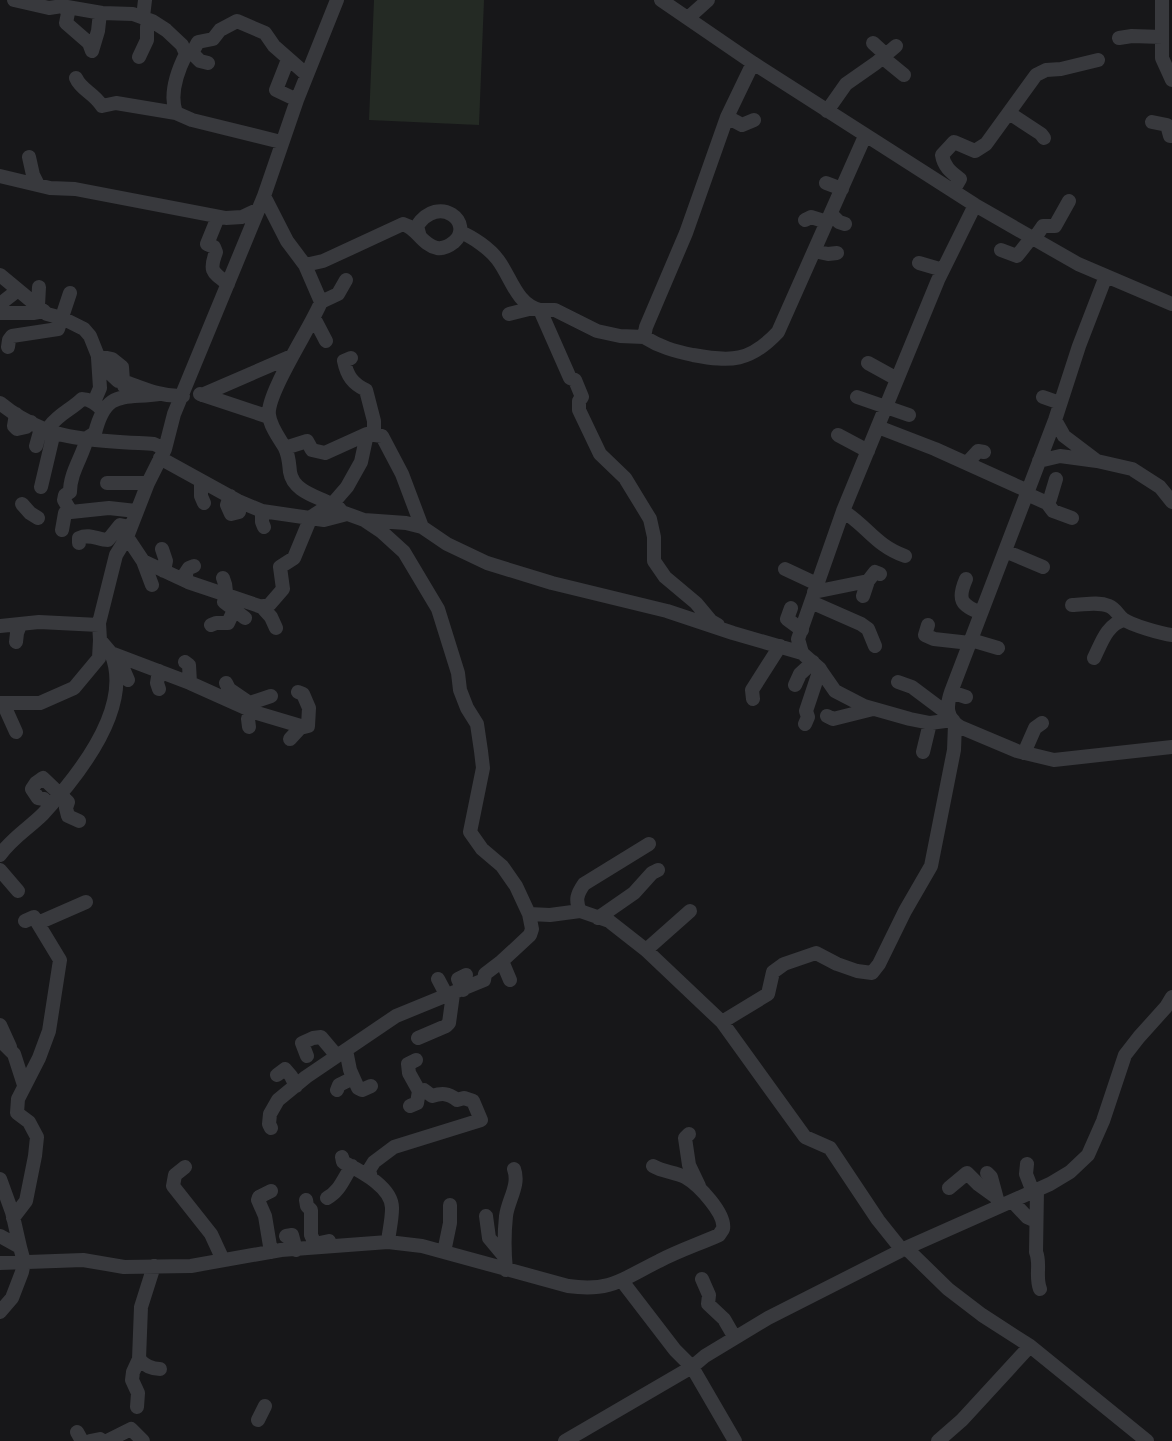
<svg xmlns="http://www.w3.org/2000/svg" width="1172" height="1441" font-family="Commissioner,sans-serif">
<rect width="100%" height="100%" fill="#171719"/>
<path fill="#242a24" d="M 374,0 L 484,0 L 479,125 L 369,120 Z"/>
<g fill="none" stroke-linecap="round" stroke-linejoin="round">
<path stroke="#38393d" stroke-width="14" d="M 14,0 L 49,8 L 62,6 L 102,13 L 133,14 L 152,21 L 166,30 L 182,45 L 186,54
M 337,0 L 297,100 L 264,196 L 287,241 L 305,265 L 323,261 L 403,224 C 417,228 422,245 437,248 C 443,249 449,246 454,242 C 475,223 439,193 417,226 L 420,237
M 661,0 L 753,63 L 975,205 L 1078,264 L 1172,304
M 1162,0 L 1162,58 L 1172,80
M 64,6 L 68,13 L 66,23 L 89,43 L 92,51
M 143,17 L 145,0
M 688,18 L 708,0
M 1119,38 L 1132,36 L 1162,37
M 873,43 L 885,54
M 92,51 L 98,31 L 100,13
M 192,53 L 198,42 L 213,39 L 220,30 L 237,21 L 265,33 L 274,46 L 307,75
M 186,54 C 177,72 169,94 176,113 L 192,120 L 281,142
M 186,54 L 192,53 L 200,61 L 208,63
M 139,57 L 147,40 L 147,27 L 152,21
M 882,57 L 904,75
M 290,63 L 287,62 L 276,90 L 297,100
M 753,63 L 727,117 L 686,233 L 646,327 L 644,337 C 660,347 674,351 693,355 C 731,362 750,362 778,332 L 865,136
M 76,78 C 81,90 93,92 102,106 L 116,103 L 176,113
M 827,111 L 846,84 L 876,63 L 896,46
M 1009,113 L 1041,134 L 1044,138
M 727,117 L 742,125 L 754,120
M 1152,122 L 1167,125 L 1170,136 L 1172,136
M 29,157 L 33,175 L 38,185
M 0,176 L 50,188 L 75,189 L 226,218 L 242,217 L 259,209
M 826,183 L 842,189
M 953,191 L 960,179 C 951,172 944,167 942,155 L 954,142 L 975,151 L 986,144 L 1036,75 L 1046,70 L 1061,69 L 1098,60
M 264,196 L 174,414 L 165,449 L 148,483 L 127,537 L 116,555 L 99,623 L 100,640 L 111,653 L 190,683 L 257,713 L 304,727 L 308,726 L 309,708 L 303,694 L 298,692
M 831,214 L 839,222 L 845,224
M 218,217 L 207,244 L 214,247 L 216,252 C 209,271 212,272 228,284
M 805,220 L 811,217 L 827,222
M 460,232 C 473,237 490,249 498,260 C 511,277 516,304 540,310 L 570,378 L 575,380 L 582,397 L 579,401 L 579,410 L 600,454 L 625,478 L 650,519 L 654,537 L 654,561 L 665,577 L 696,603 L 711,621 L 718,625
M 1034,239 L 1043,226 L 1055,226 L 1069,201
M 1001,250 L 1017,256 L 1032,237
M 814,251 L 828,254 L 837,253
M 919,263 L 943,270
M 305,265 L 321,302 C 311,327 266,394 269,415 C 270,426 279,438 285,448 L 307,441 L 312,450 L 325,453 L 367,434 L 382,436 L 402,474 L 422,527
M 0,275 L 47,314 L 62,318 L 84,329 L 90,336 L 98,356 L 112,359 L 122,367 L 123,381 C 143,388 161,397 183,396
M 1106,276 L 1079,346 L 1055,420 L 951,692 C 946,706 946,718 960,727 L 1017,751 L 1054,760 L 1172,747
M 321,302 L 338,294 L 346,280
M 0,304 L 18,290
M 38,306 L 39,287
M 540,310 L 555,310 L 597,331 L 620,336 L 644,337
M 0,313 L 33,313 L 44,311
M 509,314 L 533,308
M 314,318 L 326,341
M 8,347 L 9,340 L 12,336 L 58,329 L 70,293
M 98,356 L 103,367 L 118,381 L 123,381 L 124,386
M 351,358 L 344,361 C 347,376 353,384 366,390 L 374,421 L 374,435
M 868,363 L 897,379
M 200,394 L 269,417
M 202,395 L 292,356
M 857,397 L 909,415
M 1043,397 L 1060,403
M 94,402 L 100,388 L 98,358
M 0,403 C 12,413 29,423 44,429 C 71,441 124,442 154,444 L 165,449
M 16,414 L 14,426 L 17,429 L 26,427 L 31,422
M 1055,420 L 1064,436 L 1097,461 L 1132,469 L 1160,487 L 1172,502
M 878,427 L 935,449 L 1028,491
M 51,431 L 50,426 C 59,414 72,409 82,399 C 91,399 97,404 103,411
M 838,435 L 868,451
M 36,446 L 41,428
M 285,448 C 289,456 289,463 290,472 C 293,491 316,496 331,504
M 160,458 L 238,501 L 262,511 L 324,520 L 347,514
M 1039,461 L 1060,456 L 1097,461
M 967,463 L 978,451 L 984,452
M 201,481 L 201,496 L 204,503
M 107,483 L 148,483
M 41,487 L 54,432
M 1027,494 L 1047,503 L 1050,499 L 1056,479
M 230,496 L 227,505 L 231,514 L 239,512
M 334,502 L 342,512 L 364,520 L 382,532 L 404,552 L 438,609 L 458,673 L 460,690 L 467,708 L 477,724 L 481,751 L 483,768 L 470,832 L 482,849 L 502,866 L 516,886 L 529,914 L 550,915 L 580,911 L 609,921 L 646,950 L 722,1022 L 805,1137 L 830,1148 L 878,1220 L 902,1250
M 1047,503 L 1053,511 L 1072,518
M 22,504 L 30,513 L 38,518
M 136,511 L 109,508 L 71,512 L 64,500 L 65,495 L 70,492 C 70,472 83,456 87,438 L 95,433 C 106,389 123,399 159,394
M 262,511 L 262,522 L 264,527
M 843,511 C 867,526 876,546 905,556
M 364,520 L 406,523 L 422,527 L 447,544 L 487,563 L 552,583 L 667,611 L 733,633 L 802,653 L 819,668 L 835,691 L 864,706 L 910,719 L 930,723 L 953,720
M 62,530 L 65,513
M 127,537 L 143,561 L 188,582 L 262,607 L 270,604 L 283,589 L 280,567 L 294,558 L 311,517 L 334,502 L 347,487 L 361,462 L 367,434
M 79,543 L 79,538 C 90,533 98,540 108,540 L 120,525 L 130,527
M 162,549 L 166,561 L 164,571
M 1005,551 L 1043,567
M 143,561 L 152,585
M 785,569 L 817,584
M 223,578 C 227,587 227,594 224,602 L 245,618
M 966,579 C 957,600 961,605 981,613
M 188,582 L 185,574 L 189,568 L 194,566
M 814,592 L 868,581 L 875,572 L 880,574
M 863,596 L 868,581
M 811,602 L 861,624 L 868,629 L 875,646
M 1072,605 C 1084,605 1097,601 1109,606 C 1116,609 1118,615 1123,619 C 1131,625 1162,634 1172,635
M 262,607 L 271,617 L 276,628
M 791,608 L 787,619 L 802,630
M 211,625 L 216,623 L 228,623 L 234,610
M 928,625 L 925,635 L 934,639 L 970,643
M 0,626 L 39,622 L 99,625
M 971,640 L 998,648
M 16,642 L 17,633 L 20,625
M 802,653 L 798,639 L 843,511 L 938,280 L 975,205
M 1094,658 C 1101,644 1107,624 1124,620
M 185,662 L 189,665 L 190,683
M 122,666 L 128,680
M 159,671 L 157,683 L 159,689
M 898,682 L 912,687 L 948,714
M 226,683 L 229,689 L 248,702
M 795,685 L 800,674 L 813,662
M 951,692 L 966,697
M 753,699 L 752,690 L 780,646
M 0,703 L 40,703 L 74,688 L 99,658 L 100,640
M 3,703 L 16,732
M 827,716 L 833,719 L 873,709
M 805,724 L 808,717 L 806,711 L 820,669
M 249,727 L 248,719 L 253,702 L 271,696
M 290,739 L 301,727
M 923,752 L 930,723
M 1024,753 L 1035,728 L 1042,723
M 50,806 L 44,799 L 38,798 L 32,789 L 36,783 L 43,778 L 68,802 L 66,808 L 68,816 L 79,821
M 0,855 C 12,838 29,828 43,814 C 77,777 134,707 111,653
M 0,870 L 18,891
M 580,911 C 575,900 577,894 584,884 L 649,844
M 598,918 L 634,893 L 652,873 L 658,870
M 38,923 L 86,902
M 646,950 L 690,911
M 438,979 L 447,996
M 510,980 L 502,961 L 530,935 L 532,929 L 529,914
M 463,990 L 458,979 L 466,975
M 722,1022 L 768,994 L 773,972 L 784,964 L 816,953 L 837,964 L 857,971 L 872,973 L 879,964 L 905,911 L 931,866 L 954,750 L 955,724
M 0,1025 L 10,1047
M 418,1038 L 446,1026 L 449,1023 L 453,994
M 0,1040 L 14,1054 L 24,1085
M 346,1050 L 350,1070 L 358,1088 L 362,1090 L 371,1086
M 307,1056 L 302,1043 L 313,1038 L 321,1037 L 337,1056
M 277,1075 L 285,1069 L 291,1076 L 296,1086
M 337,1090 L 339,1085 L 353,1078
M 410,1106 L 417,1103 L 419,1091
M 271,1128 L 269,1124 L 270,1114 L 278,1100 L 306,1077 L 396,1016 L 484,980 L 485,974 L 502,961
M 689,1134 L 685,1138 L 689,1165 L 699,1186
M 342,1157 L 343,1162 C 360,1171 393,1187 392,1209 C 392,1220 389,1231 388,1242
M 1027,1164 L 1026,1174 L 1033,1192
M 185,1167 L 175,1175 L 173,1186 L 211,1234 L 223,1260
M 987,1173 L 991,1177 L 997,1199
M 371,1178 L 369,1170 L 374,1162 L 394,1147 L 481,1120 L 473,1101 L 464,1098 L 457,1100 C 448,1093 442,1093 432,1096 L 424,1090 L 419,1091 L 409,1073 L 408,1064 L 416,1060
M 0,1179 L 12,1212 L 20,1247
M 949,1188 L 967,1173 L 978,1184 L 996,1197
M 1037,1190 L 1036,1252 C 1041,1264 1035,1276 1040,1289
M 327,1198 C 340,1191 343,1179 352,1166
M 306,1200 L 307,1206 L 311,1210 L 311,1235 L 315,1244 L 329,1241
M 1012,1201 L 1027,1217 L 1036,1221
M 486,1216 L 489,1238 L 504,1256
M 13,1218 L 26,1201 L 35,1156 L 37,1137 L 29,1122 L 17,1113 L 18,1099 L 39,1058 L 49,1031 L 60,960 L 34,917 L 25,921
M 0,1236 L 20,1247 L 24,1262 L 22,1272 L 12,1298 L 0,1312
M 286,1236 L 292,1235 L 296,1250
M 906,1248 L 948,1289 L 982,1315 L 1030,1346 L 1147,1441
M 271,1252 L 265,1216 L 258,1200 L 259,1197 L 271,1191
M 444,1252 L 450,1223 L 450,1205
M 0,1263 L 83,1260 L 124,1267 L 191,1266 L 281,1250 L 388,1242 L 422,1246 L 568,1286 C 612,1292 622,1279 659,1261 C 678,1251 699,1244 719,1235 L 723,1229 C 726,1214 699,1185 685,1177 C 675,1172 663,1172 653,1166
M 506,1270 C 504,1251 504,1235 506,1216 C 508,1200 520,1185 514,1169
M 702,1279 L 709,1295 L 708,1304 L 724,1319 L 735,1338
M 622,1281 L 675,1350 L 692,1367 L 735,1441
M 139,1359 C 145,1366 151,1369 160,1369
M 137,1407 L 138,1393 L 132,1380 L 133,1372 L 139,1359 L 141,1307 L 154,1266
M 258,1420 L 265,1406
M 77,1432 L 82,1441
M 90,1441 L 100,1439 L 103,1441
M 107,1441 L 131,1429 L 143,1441
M 565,1441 L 692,1367 L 705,1356 L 768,1318 L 906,1248 L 1050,1184 L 1070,1172 L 1088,1155 L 1103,1121 L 1125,1055 L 1139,1037 L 1166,1007 L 1172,997
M 938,1441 L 962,1420 L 1030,1346"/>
</g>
</svg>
